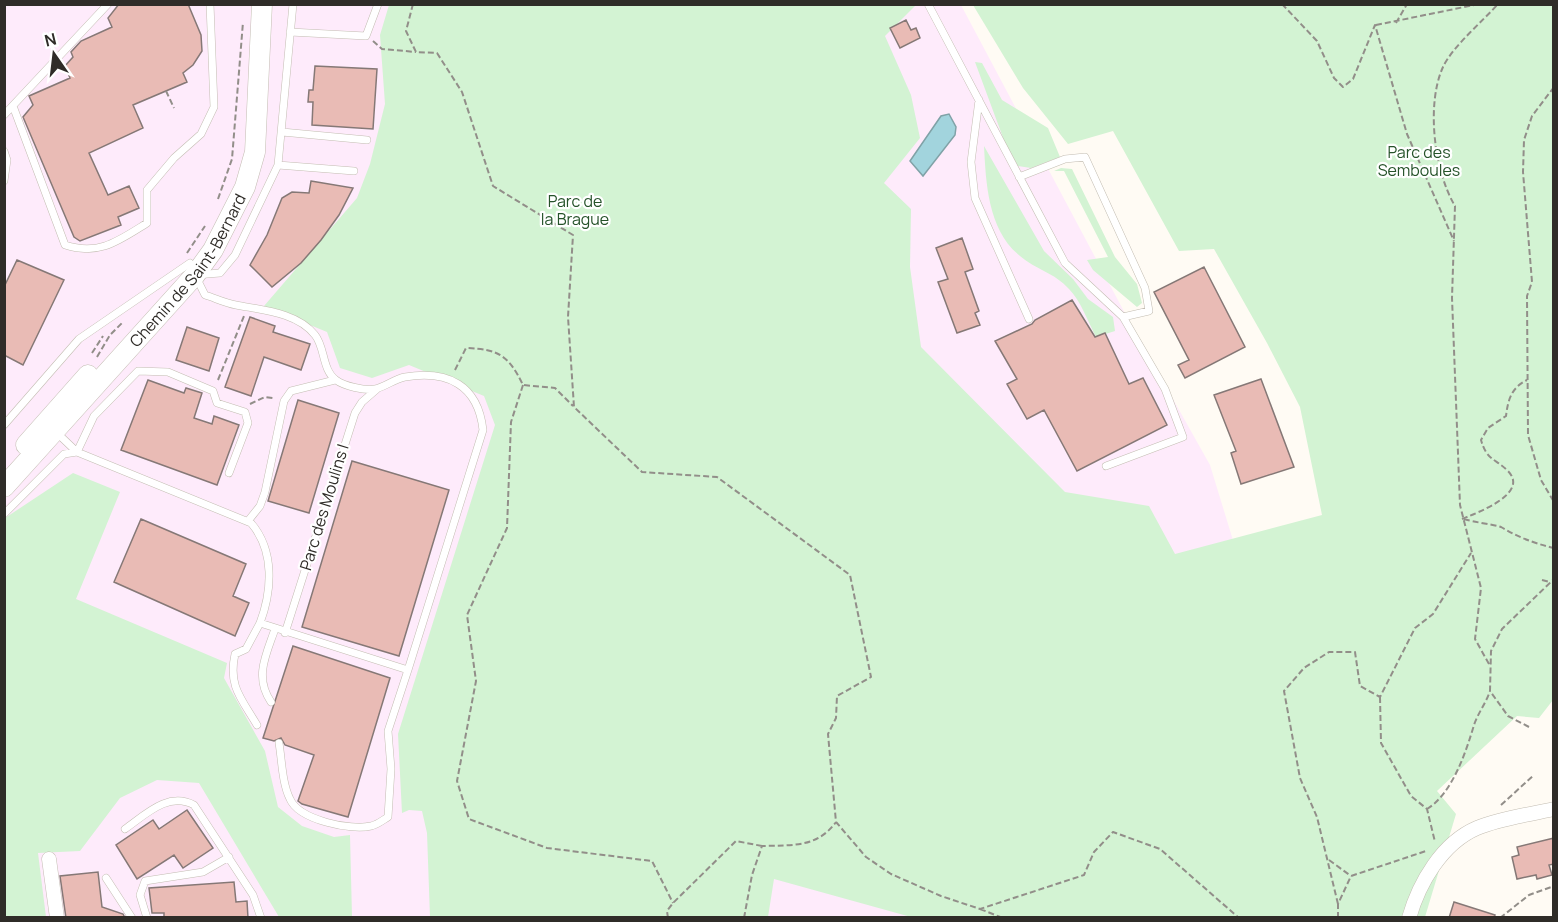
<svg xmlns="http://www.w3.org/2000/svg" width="1558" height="922" font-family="Manrope,sans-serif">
<rect width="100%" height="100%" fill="#fffbf4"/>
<path fill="#feebfb" d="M 5,5 L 961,5 L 1128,319 L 1210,465 L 1243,573 L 1303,917 L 5,917 Z"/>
<path fill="#d3f3d3" d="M 389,5 L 916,5 L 885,36 L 911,95 L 920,138 L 884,183 L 911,209 L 910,267 L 921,347 L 1065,492 L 1149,506 L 1175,554 L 1322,515 L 1300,407 L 1267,343 L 1214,249 L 1179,251 L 1113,131 L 1068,144 L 1023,88 L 973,5 L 1553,5 L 1553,700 L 1539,718 L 1517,716 L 1437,791 L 1456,814 L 1425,917 L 911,917 L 774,879 L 768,917 L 430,917 L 427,833 L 422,811 L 409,810 L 402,813 L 398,734 L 495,425 L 484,396 L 409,365 L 372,378 L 340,368 L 327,332 L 264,306 L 357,198 L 370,164 L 385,104 L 380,35 Z
M 975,62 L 982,63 L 1002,100 L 1048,128 L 1060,157 L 1031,168 L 1018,166 L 1005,143 Z
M 984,146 L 1044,251 L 1073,279 L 1088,299 L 1113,317 L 1115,331 L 1096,337 C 1088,322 1081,301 1069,289 C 1055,273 1035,269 1020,256 C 988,230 986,184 984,146 Z
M 1061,168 L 1072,169 L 1115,257 L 1137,284 L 1142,303 L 1137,307 L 1093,270 L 1087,260 L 1108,257 L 1064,171 L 1054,171 Z
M 73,473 L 120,492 L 76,599 L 227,663 L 224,678 L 265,751 L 278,807 L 302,826 L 334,837 L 350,835 L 352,917 L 279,917 L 199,783 L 157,780 L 120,798 L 80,851 L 38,853 L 46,917 L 5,918 L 5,518 Z"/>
<path fill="#a2d4dd" stroke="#80a2a7" stroke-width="1.5" d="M 949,114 L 956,127 L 955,135 L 923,176 L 910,161 L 941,116 Z"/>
<path fill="#e9bbb5" stroke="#857876" stroke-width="1.5" d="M 119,4 L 188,4 L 201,35 L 202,51 L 193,65 L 183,73 L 187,82 L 133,105 L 143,128 L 89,153 L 108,195 L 129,186 L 139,208 L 118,217 L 121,225 L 80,241 L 74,237 L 23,117 L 33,105 L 29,96 L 70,78 L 65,66 L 73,57 L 71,52 L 81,41 L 112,27 L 108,18 Z
M 906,20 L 911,30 L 916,28 L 920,38 L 900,48 L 890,28 Z
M 315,66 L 377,69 L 373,129 L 312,125 L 313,102 L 308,102 L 309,90 L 313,90 Z
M 311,181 L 353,188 L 339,215 L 321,240 L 301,263 L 272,287 L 250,265 L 267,235 L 282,198 L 292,192 L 309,193 Z
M 962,238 L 973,269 L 965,272 L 979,311 L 975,313 L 980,325 L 957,333 L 938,282 L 948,279 L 936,248 Z
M 17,260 L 64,280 L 23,365 L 4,355 L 4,287 Z
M 1204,267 L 1245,347 L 1185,378 L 1178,365 L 1189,360 L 1154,292 Z
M 1072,300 L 1095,337 L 1105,333 L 1129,384 L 1143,378 L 1167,425 L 1077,471 L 1044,410 L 1027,419 L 1007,384 L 1017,379 L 995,341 L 1032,324 L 1035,320 Z
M 250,317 L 275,326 L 273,332 L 310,344 L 301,370 L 264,357 L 251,396 L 225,387 Z
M 187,327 L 219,338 L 209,371 L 176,360 Z
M 1261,379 L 1294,467 L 1241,484 L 1231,453 L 1236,451 L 1214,395 Z
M 148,380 L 184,393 L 186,388 L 202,393 L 194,418 L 212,424 L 214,416 L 239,425 L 217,485 L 121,450 Z
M 298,400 L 339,413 L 309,513 L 268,501 Z
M 352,461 L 449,490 L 399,656 L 302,627 Z
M 141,519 L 246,564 L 233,596 L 249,603 L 235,636 L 114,582 Z
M 293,646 L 390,678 L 348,817 L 302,804 L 298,801 L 314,755 L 285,745 L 281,738 L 274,741 L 263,738 Z
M 187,810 L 213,848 L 183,868 L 174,855 L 137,879 L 116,845 L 153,820 L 159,829 Z
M 1554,838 L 1554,864 L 1549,865 L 1552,875 L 1537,879 L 1536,875 L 1517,879 L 1512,857 L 1519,855 L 1517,847 Z
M 98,872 L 102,907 L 123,914 L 125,918 L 66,918 L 60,876 Z
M 234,882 L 236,902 L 247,901 L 248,918 L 164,918 L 164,913 L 152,913 L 149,888 Z
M 1454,902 L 1495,915 L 1494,918 L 1449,918 Z"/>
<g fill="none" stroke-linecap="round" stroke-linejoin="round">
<defs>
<path id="lane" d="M 293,4 L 278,165 L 235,255 L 220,273 L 195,275 L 205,295 C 215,298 225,303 236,305 C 261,310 297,312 315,335 C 325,347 322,370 336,380 C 344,386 365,391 375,389 C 385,387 394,379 405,377 C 448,370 478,385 483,430 L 408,670
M 928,4 L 1065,263 L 1123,317 L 1165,389 L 1183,437 L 1106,466
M 290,32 L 366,36 L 378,4
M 979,100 L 971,162 L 975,198 L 1029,319
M 13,106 L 65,245 C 99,256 118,241 147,223 L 147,190 L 174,158 L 201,134 L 214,107 L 210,4
M 4,115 L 108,4
M 282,132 L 367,140
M 4,151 L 7,160 L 4,181
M 278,165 L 354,171
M 1019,177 L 1065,159 L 1085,157 L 1145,288 L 1149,311 L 1123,317
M 4,425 L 79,339 L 190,263
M 56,432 L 77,452 L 251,523 C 275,551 272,591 260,623 L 408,670 L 388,731 L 391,769 L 388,817 C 383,820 377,825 371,826 C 351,831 299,820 290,799 C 282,783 282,761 279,743
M 4,514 L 64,454 L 77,452 L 94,416 L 138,371 L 168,372 L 213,391 L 217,403 L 245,412 L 248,423 L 229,473
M 248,521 L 260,506 L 265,492 L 284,401 L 291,391 L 335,380
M 285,633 L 355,413 L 362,402 L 377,389
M 271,702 C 254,677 266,655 275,629
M 257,725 C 241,698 228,686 235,654 L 246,649 L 260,623
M 125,829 C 145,815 168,791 194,805 L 253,895 L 261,918
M 106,878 L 132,918
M 147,918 L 140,895 L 145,881 L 203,872 L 229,857"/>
<path id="street" d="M 49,859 L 57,918
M 1409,918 C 1419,883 1442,843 1477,828 C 1501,818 1528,815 1554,809"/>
<g id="secondary">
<path d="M 26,445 L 88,375"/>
<path id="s1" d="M 4,487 L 195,275 L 213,250 L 245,187 L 255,152 L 262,4"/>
</g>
</defs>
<use href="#lane" stroke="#c3bdb2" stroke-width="8"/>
<use href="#street" stroke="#c3bdb2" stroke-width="15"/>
<use href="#secondary" stroke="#c3bdb2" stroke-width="21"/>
<path stroke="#928e89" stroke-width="2" stroke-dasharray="6 3" stroke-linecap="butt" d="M 413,4 L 406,31 L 416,52 L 437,53 L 462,92 L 493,186 L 573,235 L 568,317 L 574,407 L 642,472 L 717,477 L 850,575 L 871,677 L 837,696 L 836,718 L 828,734 L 836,822 L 866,857 L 891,874 L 941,896 L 980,909 L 1084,875 L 1094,852 L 1113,832 L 1160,849 L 1239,918
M 1282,4 L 1317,41 L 1334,78 L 1343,87 L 1353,79 L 1375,25 L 1407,134 L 1454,241
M 1396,23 L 1407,4
M 1376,25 L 1479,4
M 373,41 L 382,49 L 416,52
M 1554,87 L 1532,116 L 1524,140 L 1523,172 L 1532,282 L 1527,296 L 1528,435 L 1541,480 L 1554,502
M 166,91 L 174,108
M 218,199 L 232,159 L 243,22
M 187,253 L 205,226
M 92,353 L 103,336
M 97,357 L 110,335 L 122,323
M 455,370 L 466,348 C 499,349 509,356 523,385 L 555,388 L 573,406
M 218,380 L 244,316
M 523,385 L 511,422 L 507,528 L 467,615 L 476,681 L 457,781 L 469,819 L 547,848 L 652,861 L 673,903
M 250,404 L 265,397 L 273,398
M 1462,519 C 1476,513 1530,494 1508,471 C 1495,458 1487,461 1481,440 L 1488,428 L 1506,416 C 1508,400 1511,388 1527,380
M 1464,519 C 1472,522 1497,525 1501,527 C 1518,537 1533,543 1554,548
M 1542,580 L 1550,582
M 1489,664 L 1475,639 L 1481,588 L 1460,505 L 1452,298 L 1455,206 C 1434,171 1426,104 1443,67 C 1452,47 1483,21 1498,4
M 1380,697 L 1381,743 L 1411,796 L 1427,809 L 1435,842
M 1529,727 L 1508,716 L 1490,691 L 1491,651 L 1502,629 L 1554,579
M 1501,805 L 1534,775
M 1427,809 C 1452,794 1466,752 1474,725 C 1478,713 1486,703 1490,691
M 1329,860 L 1351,876
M 1338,904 L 1317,817 L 1300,778 L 1284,691 L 1304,668 L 1329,652 L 1355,652 L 1360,686 L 1380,697 L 1415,628 L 1433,614 L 1471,553
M 980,909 L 1003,918
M 668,918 L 667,911 L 673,903 L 736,841 L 762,846
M 744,918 L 752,875 L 762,846 C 792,845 817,848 836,822
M 1338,918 L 1338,904 L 1351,876 L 1426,851
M 1500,918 L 1529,895 L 1554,886"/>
<use href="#lane" stroke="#fff" stroke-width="7"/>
<use href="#street" stroke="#fff" stroke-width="14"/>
<use href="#secondary" stroke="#fff" stroke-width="20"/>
</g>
<g text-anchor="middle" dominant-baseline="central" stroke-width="4.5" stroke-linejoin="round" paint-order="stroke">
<g font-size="16" fill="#26532a" stroke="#fff">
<text x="1419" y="152">Parc des<tspan x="1419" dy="18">Semboules</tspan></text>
<text x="575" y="201">Parc de<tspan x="575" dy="18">la Brague</tspan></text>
</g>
<g font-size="16" fill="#2f2c28" stroke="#fff">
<text stroke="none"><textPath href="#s1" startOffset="285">Chemin de Saint-Bernard</textPath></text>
<text transform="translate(324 507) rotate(-73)">Parc des Moulins I</text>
</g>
</g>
<rect width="1558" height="922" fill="none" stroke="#2f2c28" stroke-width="12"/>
<g transform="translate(54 54) rotate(346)" stroke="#ffffff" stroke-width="4.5" paint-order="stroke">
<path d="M0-4.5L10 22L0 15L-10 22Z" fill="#2f2c28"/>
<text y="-9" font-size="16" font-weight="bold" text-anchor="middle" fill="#2f2c28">N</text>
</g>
</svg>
